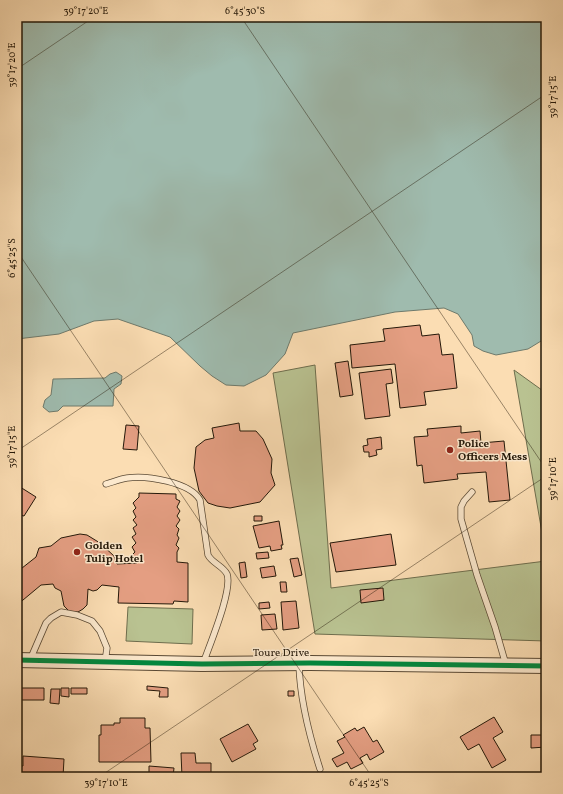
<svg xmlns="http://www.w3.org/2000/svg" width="563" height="794" font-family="Vollkorn,serif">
<rect width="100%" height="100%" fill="#fbddb3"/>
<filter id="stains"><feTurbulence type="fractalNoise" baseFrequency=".005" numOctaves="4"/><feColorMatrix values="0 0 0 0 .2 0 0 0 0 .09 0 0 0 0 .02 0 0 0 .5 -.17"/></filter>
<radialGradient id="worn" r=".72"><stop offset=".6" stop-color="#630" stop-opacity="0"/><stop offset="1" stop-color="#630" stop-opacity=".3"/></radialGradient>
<path fill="#b9c291" stroke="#6e6d4d" d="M 315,365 L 331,588 L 546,561 L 546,641 L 315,634 L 273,373 Z
M 514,370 L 546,393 L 546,556 Z
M 128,607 L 193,609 L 192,644 L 126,641 Z"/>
<path fill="#9fbbae" stroke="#6e7a6c" d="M 17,17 L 546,17 L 546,338 L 528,349 L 496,355 L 483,351 L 474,346 L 472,335 L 458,314 L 444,308 L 395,312 L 293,333 L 285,354 L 266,375 L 244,386 L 226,385 L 212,376 L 200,366 L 170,337 L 118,319 L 94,321 L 59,334 L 17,339 Z
M 116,372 L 122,376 L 121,384 L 114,389 L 113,406 L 63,406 L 58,411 L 49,412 L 43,407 L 45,400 L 51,395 L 53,379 L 105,378 L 110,374 Z"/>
<path fill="#e49e82" stroke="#241809" d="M 420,325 L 422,336 L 439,334 L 442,355 L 453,354 L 457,388 L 424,392 L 426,405 L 400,408 L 395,364 L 352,368 L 350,345 L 385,341 L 383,329 Z
M 348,361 L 353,395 L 340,397 L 335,363 Z
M 391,369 L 393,383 L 386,384 L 390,416 L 365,419 L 359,373 Z
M 239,423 L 240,431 L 256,431 L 263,439 L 272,459 L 271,473 L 275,485 L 260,502 L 230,508 L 217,506 L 208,503 L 199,491 L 194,468 L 196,447 L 205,440 L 214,438 L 212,428 Z
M 126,425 L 139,426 L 137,450 L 123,449 Z
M 461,426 L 461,433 L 480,431 L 481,443 L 504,441 L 510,500 L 489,502 L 486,472 L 457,474 L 458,479 L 424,483 L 422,465 L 417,466 L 414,437 L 428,436 L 427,429 Z
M 381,437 L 382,449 L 376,450 L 377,455 L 369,457 L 369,452 L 364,452 L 363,446 L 368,445 L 367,439 Z
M 17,485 L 36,497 L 24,516 L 20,515 L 18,518 L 21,521 L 17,572 L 36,557 L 39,548 L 51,546 L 61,538 L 80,534 L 87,535 L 100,543 L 114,556 L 117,564 L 137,563 L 132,555 L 135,552 L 132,547 L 136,543 L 132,537 L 136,534 L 133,528 L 137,525 L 133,520 L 136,517 L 133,511 L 136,508 L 133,503 L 139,497 L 139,493 L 176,494 L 176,499 L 180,501 L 177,507 L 180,511 L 177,516 L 180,520 L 176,526 L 179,529 L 177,535 L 179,538 L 176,545 L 179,548 L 177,552 L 177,562 L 188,563 L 188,602 L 174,601 L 173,604 L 118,603 L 119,587 L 102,585 L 97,590 L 93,591 L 88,589 L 87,605 L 83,609 L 78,612 L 70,612 L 64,606 L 61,591 L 55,588 L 53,584 L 41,585 L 17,605 Z
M 254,516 L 262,516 L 262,521 L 254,521 Z
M 279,521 L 283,545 L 281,545 L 282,549 L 271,551 L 270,546 L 259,548 L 253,526 Z
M 391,534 L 396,565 L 336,572 L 330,543 Z
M 268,552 L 269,558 L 257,559 L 256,553 Z
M 298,558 L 302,575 L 294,577 L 290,559 Z
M 245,562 L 247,577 L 241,578 L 239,563 Z
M 274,566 L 276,576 L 262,578 L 260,568 Z
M 280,582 L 286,582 L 287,592 L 281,592 Z
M 383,588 L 384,600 L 361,603 L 360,590 Z
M 296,601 L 299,628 L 283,630 L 281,602 Z
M 269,602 L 270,608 L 259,609 L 259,603 Z
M 275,614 L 277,629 L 262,630 L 261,615 Z
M 147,686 L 168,688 L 168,697 L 159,697 L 160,691 L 147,690 Z
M 21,688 L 44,688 L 44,700 L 20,700 Z
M 61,688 L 69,688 L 69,697 L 61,696 Z
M 71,688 L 87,688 L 87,694 L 71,694 Z
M 51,689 L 60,689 L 59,704 L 50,703 Z
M 288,691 L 294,691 L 294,696 L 288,696 Z
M 494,717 L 503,732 L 493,738 L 506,760 L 492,768 L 479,744 L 468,750 L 460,737 Z
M 120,718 L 145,718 L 145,728 L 150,728 L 151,762 L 99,762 L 99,735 L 101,735 L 101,725 L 114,725 L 114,723 L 120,723 Z
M 248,724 L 258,741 L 253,744 L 256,749 L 232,762 L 220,739 Z
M 364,727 L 373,742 L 377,740 L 384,752 L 370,760 L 367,754 L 360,758 L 363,763 L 351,769 L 347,762 L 337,767 L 332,759 L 344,753 L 337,741 L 345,737 L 343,735 L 355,728 L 357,731 Z
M 531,735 L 546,735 L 546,747 L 531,748 Z
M 181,753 L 195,753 L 196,763 L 211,763 L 211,777 L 182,777 Z
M 23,756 L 64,759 L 63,777 L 17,777 L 17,765 L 23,766 Z
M 149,766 L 174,768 L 173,777 L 149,777 Z"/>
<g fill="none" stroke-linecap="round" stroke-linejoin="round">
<defs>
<path id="service" d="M 106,484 C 113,482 120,479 127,478 C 146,475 190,482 200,500 L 208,555 C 212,563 223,566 227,574 C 233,590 209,646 203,664
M 472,492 L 464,501 L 461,507 L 461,519 L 477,575 L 495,627 L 506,665
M 30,660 L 46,623 L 51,618 L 61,612 L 77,615 L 92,621 L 100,631 L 107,648 L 105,662
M 299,664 C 300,700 309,735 320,769"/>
<path id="tertiary" d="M 17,660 L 202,664 L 310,663 L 546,666"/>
</defs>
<use href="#service" stroke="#5a4934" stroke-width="7"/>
<use href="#tertiary" stroke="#5a4934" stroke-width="16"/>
<use href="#service" stroke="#fce9ce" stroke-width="5.5"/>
<use href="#tertiary" stroke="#fce9ce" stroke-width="14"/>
<defs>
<path id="cycleway" d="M 17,660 L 202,664 L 310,663 L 546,666"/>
</defs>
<use href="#cycleway" stroke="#fce9ce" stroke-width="8"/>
<use href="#cycleway" stroke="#00873e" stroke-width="5"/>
</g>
<path fill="none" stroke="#241809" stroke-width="1" stroke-opacity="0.45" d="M 241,17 L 546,469M 17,69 L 94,17M 17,251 L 372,777M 17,451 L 546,94M 99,777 L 546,476"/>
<g fill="#8f2418" stroke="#fce9ce" stroke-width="1.5">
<circle cx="450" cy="450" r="4"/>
<circle cx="77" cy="552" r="4"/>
</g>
<g text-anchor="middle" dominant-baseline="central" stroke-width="3" stroke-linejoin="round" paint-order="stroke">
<g font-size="11" font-weight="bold" fill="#241809" stroke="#fce9ce" text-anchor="start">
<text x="458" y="444">Police<tspan x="458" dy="13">Officers Mess</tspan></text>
<text x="85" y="546">Golden<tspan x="85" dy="13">Tulip Hotel</tspan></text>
</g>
<g font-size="11" fill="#241809" stroke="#fce9ce">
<text x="281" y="653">Toure Drive</text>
</g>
</g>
<rect width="563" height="794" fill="none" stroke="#fbddb3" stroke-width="44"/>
<rect x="22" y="22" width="519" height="750" fill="none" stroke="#241809" stroke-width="1.5"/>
<g font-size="10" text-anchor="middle" fill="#241809">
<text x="86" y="14">39°17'20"E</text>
<text x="245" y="14">6°45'30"S</text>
<text transform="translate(11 65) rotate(-90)" y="4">39°17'20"E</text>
<text transform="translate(552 97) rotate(-90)" y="4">39°17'15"E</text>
<text transform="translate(11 258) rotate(-90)" y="4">6°45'25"S</text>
<text transform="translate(11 447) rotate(-90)" y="4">39°17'15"E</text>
<text transform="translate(552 479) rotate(-90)" y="4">39°17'10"E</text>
<text x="106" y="786">39°17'10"E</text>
<text x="369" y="786">6°45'25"S</text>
</g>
<rect width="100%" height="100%" filter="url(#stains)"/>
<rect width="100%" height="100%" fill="url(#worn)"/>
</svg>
